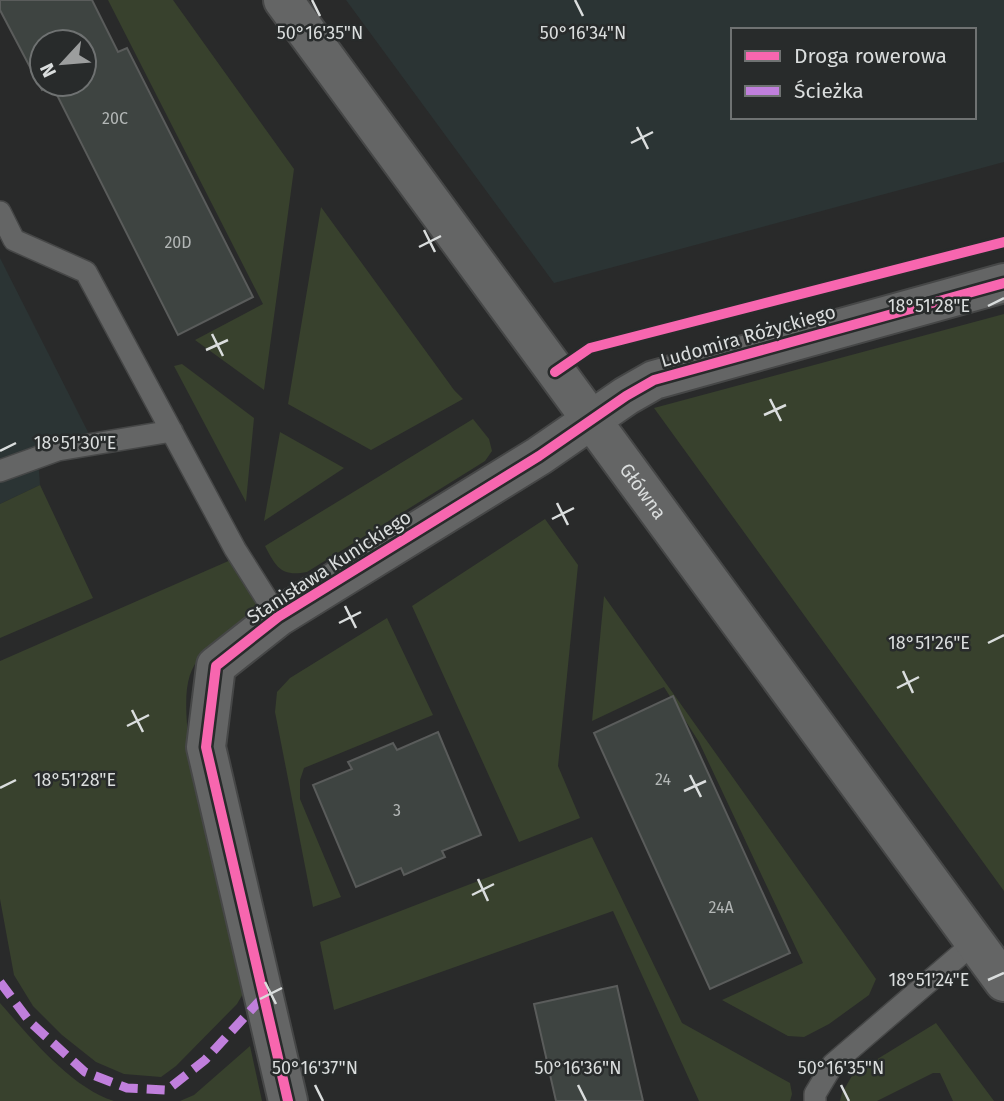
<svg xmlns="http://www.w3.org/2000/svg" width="1004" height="1101" font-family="'Fira Sans',sans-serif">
<rect width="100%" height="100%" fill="#292a2a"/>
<path fill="#2b3434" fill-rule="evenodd" d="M 346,0 L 1004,0 L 1004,162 L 554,283 ZM 733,30 L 974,30 L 974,117 L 733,117 Z
M 0,258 L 90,436 L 30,450 L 39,471 L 40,485 L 0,504 Z"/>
<path fill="#38412d" d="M 108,0 L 173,0 L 294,169 L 264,390 L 195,340 L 263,304 Z
M 321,207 L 454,390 L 463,399 L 371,450 L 288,404 Z
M 1004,314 L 1004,891 L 654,408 Z
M 182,364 L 254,418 L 246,502 L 174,366 Z
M 473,419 L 489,439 L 492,451 L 485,461 L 307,572 C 281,577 276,567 265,546 Z
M 280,432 L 344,468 L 264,521 Z
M 40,485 L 93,598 L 0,638 L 0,504 Z
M 545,519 L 578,565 L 558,766 L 580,818 L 519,842 L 412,606 Z
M 233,559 L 267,615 C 194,655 179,656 189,744 L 244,992 L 237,1004 L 176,1066 L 161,1077 L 124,1074 L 96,1062 L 62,1035 L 33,1006 L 14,975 L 0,899 L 0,661 Z
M 604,596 L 876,979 L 869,995 L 829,1024 L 804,1037 L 788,1036 L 722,1000 L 803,963 L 699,742 L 664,687 L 592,721 Z
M 387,618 L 433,715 L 304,768 L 300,780 L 300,799 L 341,897 L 313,907 L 275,712 L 277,692 L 290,678 Z
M 592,837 L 682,1023 L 790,1083 L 792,1094 L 790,1101 L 699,1101 L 613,911 L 334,1010 L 320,942 Z
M 0,1003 C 30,1037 70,1087 114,1101 L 0,1101 Z
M 936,1023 L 994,1101 L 953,1101 L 940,1073 L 933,1073 L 877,1101 L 840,1101 L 842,1093 L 853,1074 Z
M 250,1046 L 262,1101 L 180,1101 L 194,1095 Z"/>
<path fill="#3e4441" stroke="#5a5c5b" stroke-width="2" fill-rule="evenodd" d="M 0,0 L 92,0 L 118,52 L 127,48 L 253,297 L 178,335 L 52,85 L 42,90 L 0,10 ZM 42,42 L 84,42 L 84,84 L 42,84 Z
M 673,696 L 790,953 L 710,989 L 594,733 Z
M 438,732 L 481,835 L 442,851 L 445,857 L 404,875 L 401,868 L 356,887 L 313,785 L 352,769 L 348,762 L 393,743 L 397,750 Z
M 617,986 L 643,1101 L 556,1101 L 534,1004 Z"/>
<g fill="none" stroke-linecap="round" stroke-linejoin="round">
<defs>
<path id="service" d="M 0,212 L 14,240 L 86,272 L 235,549 L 278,617
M 0,471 L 58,450 L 172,431
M 815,1101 L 815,1094 L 833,1064 L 975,942"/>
<path id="minor" d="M 288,1101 L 206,747 L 216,666 L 278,617 L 539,456 L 626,396 L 654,380 L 1004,283"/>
<g id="tertiary">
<path id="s1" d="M 283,0 L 1004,982"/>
</g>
</defs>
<use href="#service" stroke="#464747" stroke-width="24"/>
<use href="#minor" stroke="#464747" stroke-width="42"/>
<use href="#tertiary" stroke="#464747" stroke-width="42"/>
<use href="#service" stroke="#646565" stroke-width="21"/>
<use href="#minor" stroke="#646565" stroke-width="38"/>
<use href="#tertiary" stroke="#646565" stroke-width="38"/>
<path stroke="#c07fdc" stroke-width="9" stroke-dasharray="18 9" stroke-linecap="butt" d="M 0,982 L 30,1022 L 85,1072 L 127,1088 L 167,1090 L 205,1060 L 263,997"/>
<defs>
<path id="cycleway" d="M 555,372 L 590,348 L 1004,242
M 288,1101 L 206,747 L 216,666 L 278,617 L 539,456 L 626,396 L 654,380 L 1004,283"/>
</defs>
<use href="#cycleway" stroke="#282b2b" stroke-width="15"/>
<use href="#cycleway" stroke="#f766af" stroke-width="10"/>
</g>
<path fill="none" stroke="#dadddd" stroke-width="2.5" d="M 312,0 L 320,16M 575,0 L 583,16M 637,127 L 648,149M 631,143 L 653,132M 424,230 L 435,252M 419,247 L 441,236M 988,306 L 1004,298M 212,334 L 223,356M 206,350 L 228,340M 770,399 L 781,421M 764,415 L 786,405M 0,451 L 16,443M 557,503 L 568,525M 552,519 L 574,508M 345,606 L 356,628M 339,623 L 361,612M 988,643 L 1004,635M 903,671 L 913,693M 897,688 L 919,677M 132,710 L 143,732M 127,726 L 149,715M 690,775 L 701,797M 0,788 L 16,780M 684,791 L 706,781M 478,879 L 488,901M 472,895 L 494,884M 988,980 L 1004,973M 265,982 L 276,1004M 260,999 L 282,988M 315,1085 L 323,1101M 578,1085 L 586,1101M 841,1085 L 849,1101"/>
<g text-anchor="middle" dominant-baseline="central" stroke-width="5" stroke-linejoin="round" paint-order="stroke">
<g font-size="16" fill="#b3b7b6">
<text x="115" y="118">20C</text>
<text x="178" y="242">20D</text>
<text x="663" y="779">24</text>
<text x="397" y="810">3</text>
<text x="721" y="907">24A</text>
</g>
<g font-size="19" fill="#dadddd" stroke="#282b2b">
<text transform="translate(748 336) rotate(-16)">Ludomira Różyckiego</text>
<text stroke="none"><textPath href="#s1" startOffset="609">Główna</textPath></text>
<text transform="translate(329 567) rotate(-33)">Stanisława Kunickiego</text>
</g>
</g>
<g font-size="18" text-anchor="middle" fill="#dadddd" stroke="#282b2b" stroke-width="5" stroke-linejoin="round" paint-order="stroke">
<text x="320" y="39">50°16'35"N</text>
<text x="583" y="39">50°16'34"N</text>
<text x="929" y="312">18°51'28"E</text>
<text x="75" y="449">18°51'30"E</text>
<text x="929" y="649">18°51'26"E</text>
<text x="75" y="786">18°51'28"E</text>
<text x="929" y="986">18°51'24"E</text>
<text x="315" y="1074">50°16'37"N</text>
<text x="578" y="1074">50°16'36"N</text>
<text x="841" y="1074">50°16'35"N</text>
</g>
<rect x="731" y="28" width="245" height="91" fill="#282b2b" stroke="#6f7272" stroke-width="2"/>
<rect x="745" y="51" width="35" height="10" fill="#f766af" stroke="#6f7272" stroke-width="2"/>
<text x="794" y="63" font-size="21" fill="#dadddd">Droga rowerowa</text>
<rect x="745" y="86" width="35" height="10" fill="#c07fdc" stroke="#6f7272" stroke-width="2"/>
<text x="794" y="98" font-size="21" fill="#dadddd">Ścieżka</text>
<g transform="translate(63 63) rotate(244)"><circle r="33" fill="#282b2b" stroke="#6f7272" stroke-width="2"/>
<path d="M0-5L12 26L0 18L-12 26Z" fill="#9c9e9e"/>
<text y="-10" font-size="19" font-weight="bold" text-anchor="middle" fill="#dadddd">N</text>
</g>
</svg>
